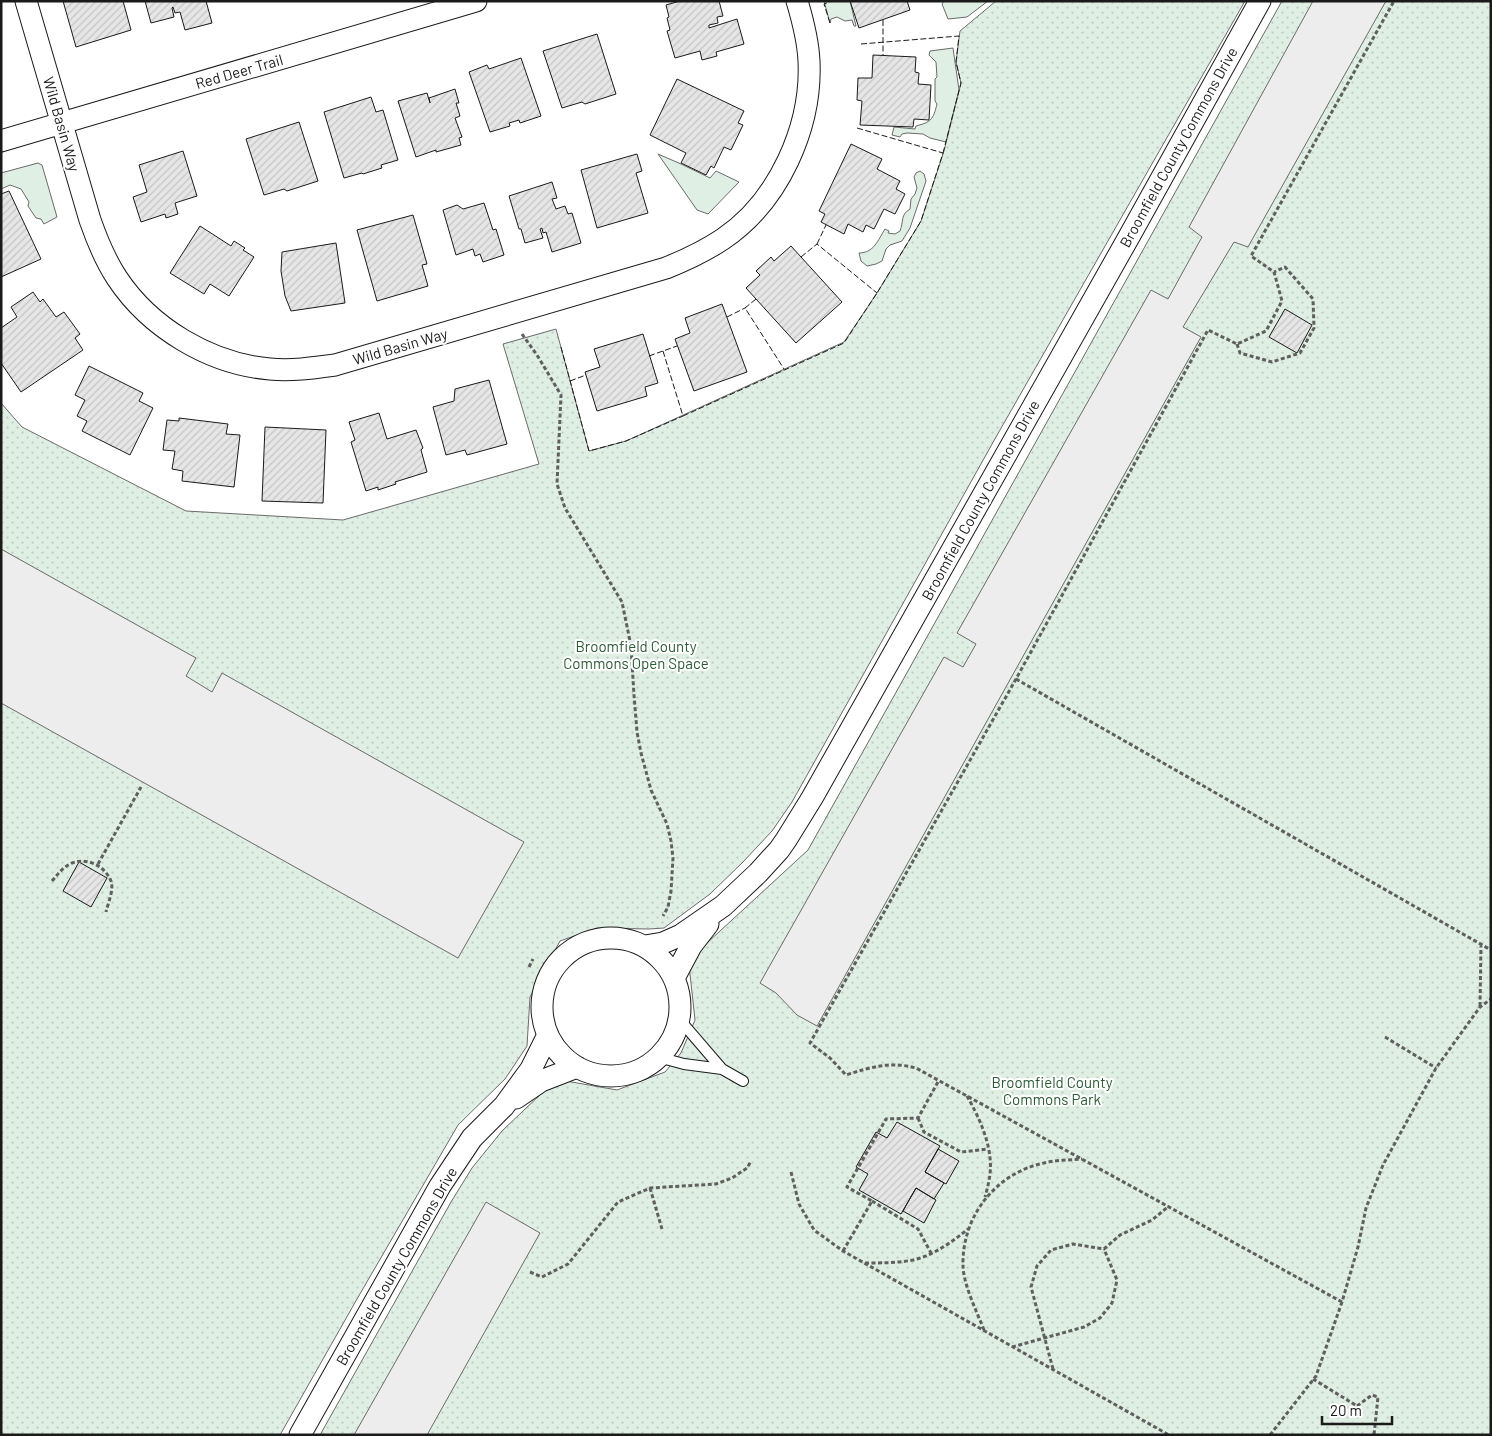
<svg xmlns="http://www.w3.org/2000/svg" width="1492" height="1436" font-family="Barlow,sans-serif">
<defs>
<pattern id="park-dots" width="8" height="8" patternUnits="userSpaceOnUse" patternTransform="scale(1.25)"><rect width="8" height="8" fill="#e0efe3"/><path d="M2 2h.1M6 6h.1" fill="none" stroke="#c0ccc2" stroke-width="1.8" stroke-linecap="round"/></pattern>
<pattern id="building-hatch" width="6" height="6" patternUnits="userSpaceOnUse" patternTransform="scale(1.25)"><rect width="6" height="6" fill="#e6e6e6"/><path d="M-1 1l2-2M0 6l6-6M5 7l2-2" fill="none" stroke="#c5c5c5"/></pattern>
</defs>
<rect width="100%" height="100%" fill="#fff"/>
<path fill="#e0efe3" stroke="#6a6a6a" d="M 824,1 L 850,1 L 856,26 L 854,26 L 852,20 L 845,21 L 837,17 L 831,19 L 830,23 Z
M 944,1 L 988,1 L 967,17 L 948,19 L 942,4 Z
M 953,48 L 959,90 L 946,142 L 930,138 L 923,134 L 907,133 L 902,134 L 900,137 L 892,135 L 894,127 L 915,129 L 916,126 C 931,122 933,120 937,104 L 935,101 L 935,79 L 937,77 L 936,62 L 929,55 L 930,51 Z
M 658,154 L 681,164 L 710,178 L 716,171 L 739,182 L 708,214 L 697,210 Z
M 38,163 L 42,165 L 57,217 L 44,224 L 41,219 L 36,218 L 28,206 L 29,202 L 21,189 L 10,185 L 1,189 L 1,173 Z
M 920,171 L 924,174 L 926,181 L 910,228 L 902,241 L 890,245 L 886,249 L 882,261 L 876,264 L 867,266 L 861,261 L 859,253 C 874,253 878,240 885,229 L 889,231 L 888,233 L 895,234 L 900,231 C 904,221 900,215 910,209 L 911,199 L 915,194 L 917,188 L 914,177 L 916,173 Z"/>
<path fill="url(#park-dots)" stroke="#6a6a6a" d="M 996,1 L 1245,1 L 996,437 L 792,802 L 772,831 L 743,862 L 710,894 L 664,928 L 649,929 L 597,928 L 560,941 L 530,997 L 527,1046 L 505,1079 L 458,1125 L 357,1299 L 280,1435 L 1,1435 L 1,403 L 22,427 L 186,511 L 343,520 L 539,464 L 503,344 L 556,329 L 589,451 L 626,441 L 844,342 L 877,293 L 921,221 L 944,151 L 961,83 L 956,62 L 960,31 Z
M 1282,1 L 1491,1 L 1491,1435 L 320,1435 L 451,1202 L 472,1168 L 502,1131 L 544,1091 L 566,1081 L 617,1090 L 665,1072 L 681,1053 L 695,1020 L 689,965 L 707,943 L 808,850 Z"/>
<path fill="#ededed" stroke="#6a6a6a" d="M 1313,1 L 1386,1 L 1248,247 L 1234,242 L 1183,327 L 1201,337 L 817,1026 L 797,1015 L 776,993 L 760,983 L 944,657 L 963,667 L 976,644 L 957,633 L 1151,290 L 1168,299 L 1202,237 L 1189,227 Z
M 1,549 L 196,658 L 186,676 L 212,692 L 222,673 L 524,842 L 458,958 L 1,703 Z
M 486,1202 L 540,1233 L 427,1435 L 354,1435 Z"/>
<path fill="url(#building-hatch)" stroke="#1a1a1a" d="M 63,1 L 123,1 L 131,30 L 76,47 Z
M 145,1 L 206,1 L 212,23 L 185,30 L 180,12 L 175,13 L 173,7 L 172,8 L 174,17 L 151,23 Z
M 680,1 L 719,1 L 723,16 L 717,17 L 718,23 L 709,25 L 709,28 L 737,19 L 744,44 L 716,52 L 717,56 L 702,60 L 700,51 L 675,58 L 667,31 L 670,30 L 667,18 L 669,17 L 666,5 Z
M 850,1 L 907,1 L 910,10 L 859,28 Z
M 597,34 L 616,94 L 585,104 L 582,102 L 562,108 L 543,51 Z
M 873,55 L 916,57 L 915,72 L 919,73 L 918,84 L 931,85 L 929,120 L 914,119 L 913,127 L 860,125 L 862,101 L 857,100 L 858,78 L 872,78 Z
M 521,58 L 541,116 L 520,123 L 519,120 L 509,123 L 510,126 L 490,132 L 469,72 L 487,65 L 489,69 Z
M 677,79 L 744,111 L 738,123 L 743,125 L 731,150 L 724,147 L 714,168 L 711,166 L 706,175 L 681,163 L 686,153 L 650,135 Z
M 455,89 L 459,103 L 456,103 L 460,116 L 455,118 L 462,137 L 459,138 L 461,145 L 436,152 L 436,150 L 416,157 L 398,101 L 427,93 L 430,103 L 429,98 Z
M 371,97 L 376,112 L 383,110 L 398,160 L 381,165 L 382,168 L 363,174 L 362,173 L 344,178 L 324,112 Z
M 299,122 L 318,181 L 287,191 L 284,189 L 264,195 L 246,139 Z
M 851,144 L 882,159 L 877,169 L 900,181 L 896,189 L 905,194 L 895,214 L 884,209 L 874,229 L 866,225 L 863,232 L 848,224 L 844,234 L 821,222 L 825,214 L 819,211 Z
M 183,151 L 197,196 L 175,203 L 178,214 L 166,218 L 165,214 L 141,222 L 133,197 L 147,192 L 139,165 Z
M 637,154 L 642,171 L 636,173 L 648,213 L 597,228 L 581,170 Z
M 552,182 L 557,198 L 552,199 L 556,209 L 565,206 L 568,214 L 572,213 L 581,243 L 552,252 L 546,232 L 543,233 L 542,228 L 540,229 L 543,238 L 525,243 L 521,229 L 519,229 L 509,196 Z
M 9,191 L 41,259 L 1,277 L 1,194 Z
M 484,203 L 493,230 L 496,229 L 504,255 L 483,262 L 480,254 L 475,256 L 473,249 L 456,255 L 443,210 L 457,205 L 463,209 Z
M 413,215 L 427,264 L 422,265 L 428,286 L 377,301 L 357,230 Z
M 200,226 L 231,246 L 234,241 L 245,248 L 243,250 L 254,257 L 229,296 L 210,284 L 204,294 L 170,273 Z
M 336,243 L 345,303 L 291,311 L 285,296 L 281,271 L 282,252 Z
M 791,246 L 842,302 L 796,343 L 746,288 L 760,275 L 756,271 L 771,257 L 774,261 Z
M 33,292 L 40,302 L 43,299 L 56,317 L 64,312 L 80,334 L 75,338 L 83,350 L 21,392 L 1,363 L 1,328 L 17,317 L 11,307 Z
M 722,304 L 747,372 L 694,391 L 675,339 L 690,333 L 685,318 Z
M 1285,309 L 1312,325 L 1297,353 L 1269,337 Z
M 643,334 L 658,383 L 645,387 L 647,396 L 597,411 L 585,372 L 600,367 L 594,349 Z
M 89,366 L 143,393 L 139,401 L 153,408 L 130,455 L 82,431 L 87,421 L 77,416 L 85,400 L 75,395 Z
M 489,380 L 507,444 L 467,455 L 465,450 L 446,455 L 433,407 L 454,401 L 455,389 Z
M 379,413 L 387,439 L 416,430 L 423,448 L 421,450 L 427,472 L 395,482 L 396,484 L 378,490 L 378,487 L 366,491 L 351,442 L 355,440 L 349,422 Z
M 179,418 L 228,424 L 226,434 L 240,435 L 234,487 L 182,481 L 183,471 L 172,469 L 175,451 L 163,450 L 167,420 L 179,421 Z
M 265,427 L 326,430 L 323,503 L 262,501 Z
M 79,862 L 107,878 L 91,907 L 63,891 Z
M 897,1122 L 940,1146 L 925,1172 L 944,1183 L 934,1199 L 916,1188 L 901,1214 L 859,1190 L 868,1174 L 856,1167 L 876,1132 L 887,1138 Z
M 938,1149 L 959,1161 L 946,1184 L 925,1172 Z
M 916,1188 L 936,1200 L 924,1223 L 903,1211 Z"/>
<g fill="none" stroke-linecap="round" stroke-linejoin="round">
<defs>
<path id="lane" d="M 679,1019 L 722,1069
M 658,1057 L 684,1064 L 722,1069 L 743,1081"/>
<path id="street" d="M 26,1 L 90,220 C 97,240 105,260 117,278 C 150,328 210,364 270,369 C 292,371 313,368 335,365 L 666,268 C 686,260 705,251 723,239 C 779,201 812,127 809,61 C 808,40 803,21 797,1
M 1,141 L 476,1
M542 1007a69 69 0 1 1 138 0a69 69 0 1 1-138 0Z
M 645,946 L 663,943 L 681,935 L 723,906 L 758,873 L 779,850 L 786,840 L 812,798 L 1130,235 L 1260,1
M 674,978 L 691,946 L 708,924
M 516,1098 L 541,1081 L 577,1067
M 300,1435 L 440,1186 L 472,1138 L 504,1106 L 531,1069 L 548,1035"/>
</defs>
<use href="#lane" stroke="#1a1a1a" stroke-width="12"/>
<use href="#street" stroke="#1a1a1a" stroke-width="23"/>
<path stroke="#5f5f5f" stroke-width="3" stroke-dasharray="4 2.5" stroke-linecap="butt" d="M 522,334 L 537,355 L 561,395 L 557,484 L 565,508 L 622,602 L 631,646 L 634,695 L 637,732 L 641,753 L 651,790 L 667,824 L 671,841 L 673,858 L 671,891 L 668,907 L 663,916
M 1237,344 L 1240,353 L 1272,362 L 1300,353 L 1314,328 L 1313,299 L 1285,267 L 1274,272
M 1016,679 L 1491,950
M 98,864 L 141,787
M 52,881 C 58,874 63,867 72,863 C 87,857 105,866 111,881 C 114,890 108,903 106,912
M 529,967 L 533,959
M 1480,1006 L 1481,944
M 1385,1037 L 1436,1068
M 967,1096 C 980,1119 993,1147 990,1174 C 989,1182 987,1190 985,1197
M 918,1118 L 924,1132 L 961,1152 L 988,1149
M 791,1172 L 799,1204 L 814,1230 L 843,1251 L 1169,1435
M 650,1188 L 662,1229
M 872,1201 L 918,1229 L 931,1253
M 843,1251 L 872,1201 L 847,1187 L 886,1119 L 918,1118 L 939,1080
M 865,1263 C 881,1263 897,1263 913,1260 C 934,1255 952,1242 968,1229
M 530,1272 L 542,1277 L 568,1264 L 618,1202 L 650,1188 L 716,1184 L 732,1178 L 747,1168 L 751,1161
M 1342,1302 L 916,1068 C 890,1061 871,1067 846,1075 L 830,1058 L 810,1043 L 1016,679 L 1208,330 L 1237,344 L 1266,331 L 1282,301 L 1274,272 L 1251,256 L 1394,1
M 984,1330 C 977,1312 963,1284 963,1265 C 962,1216 996,1173 1044,1163 C 1056,1160 1070,1160 1082,1159
M 1012,1347 L 1084,1327 L 1100,1318 L 1112,1303 L 1117,1280 L 1104,1249
M 1053,1369 L 1031,1287 L 1037,1266 L 1051,1250 L 1073,1244 L 1104,1249 L 1120,1235 L 1152,1220 L 1169,1206
M 1313,1379 L 1357,1406 L 1357,1414
M 1357,1406 L 1372,1395 L 1378,1397 L 1374,1435
M 1270,1435 L 1316,1376 L 1342,1302 L 1358,1247 L 1366,1208 L 1383,1165 L 1436,1068 L 1480,1007 L 1491,999"/>
<use href="#lane" stroke="#fff" stroke-width="10"/>
<use href="#street" stroke="#fff" stroke-width="21"/>
<path stroke="#1a1a1a" stroke-width="1" stroke-dasharray="6 2.5" stroke-linecap="butt" d="M 883,20 L 883,55
M 830,23 L 824,4 L 832,1
M 861,44 L 959,36 L 956,62 L 961,83 L 943,153
M 817,244 L 826,225
M 801,257 L 817,244 L 877,293
M 756,299 L 745,308 L 784,369
M 727,317 L 745,308
M 561,347 L 589,451 L 626,441 L 683,416
M 663,351 L 683,416 L 844,343 L 877,293 L 921,221 L 943,153 L 857,128
M 649,356 L 677,346
M 570,381 L 586,375"/>
</g>
<g text-anchor="middle" dominant-baseline="central" stroke-width="4" stroke-linejoin="round" paint-order="stroke">
<g font-size="15" fill="#1a1a1a" stroke="#fff">
<text transform="translate(239 71) rotate(-16)">Red Deer Trail</text>
<text transform="translate(62 124) rotate(74)">Wild Basin Way</text>
<text transform="translate(1178 147) rotate(-61)">Broomfield County Commons Drive</text>
<text transform="translate(400 346) rotate(-16)">Wild Basin Way</text>
<text transform="translate(980 500) rotate(-61)">Broomfield County Commons Drive</text>
<text transform="translate(396 1266) rotate(-60)">Broomfield County Commons Drive</text>
</g>
<g font-size="15" fill="#2b5a34" stroke="#fff">
<text x="636" y="646">Broomfield County<tspan x="636" dy="17">Commons Open Space</tspan></text>
<text x="1052" y="1082">Broomfield County<tspan x="1052" dy="17">Commons Park</tspan></text>
</g>
</g>
<rect width="1492" height="1436" fill="none" stroke="#1a1a1a" stroke-width="5"/>
<path d="M1322 1416v8h70v-8" fill="none" stroke="#1a1a1a" stroke-width="2.5"/>
<text x="1330" y="1416" font-size="15" fill="#1a1a1a" stroke="#ffffff" stroke-width="4" paint-order="stroke">20 m</text>
</svg>
